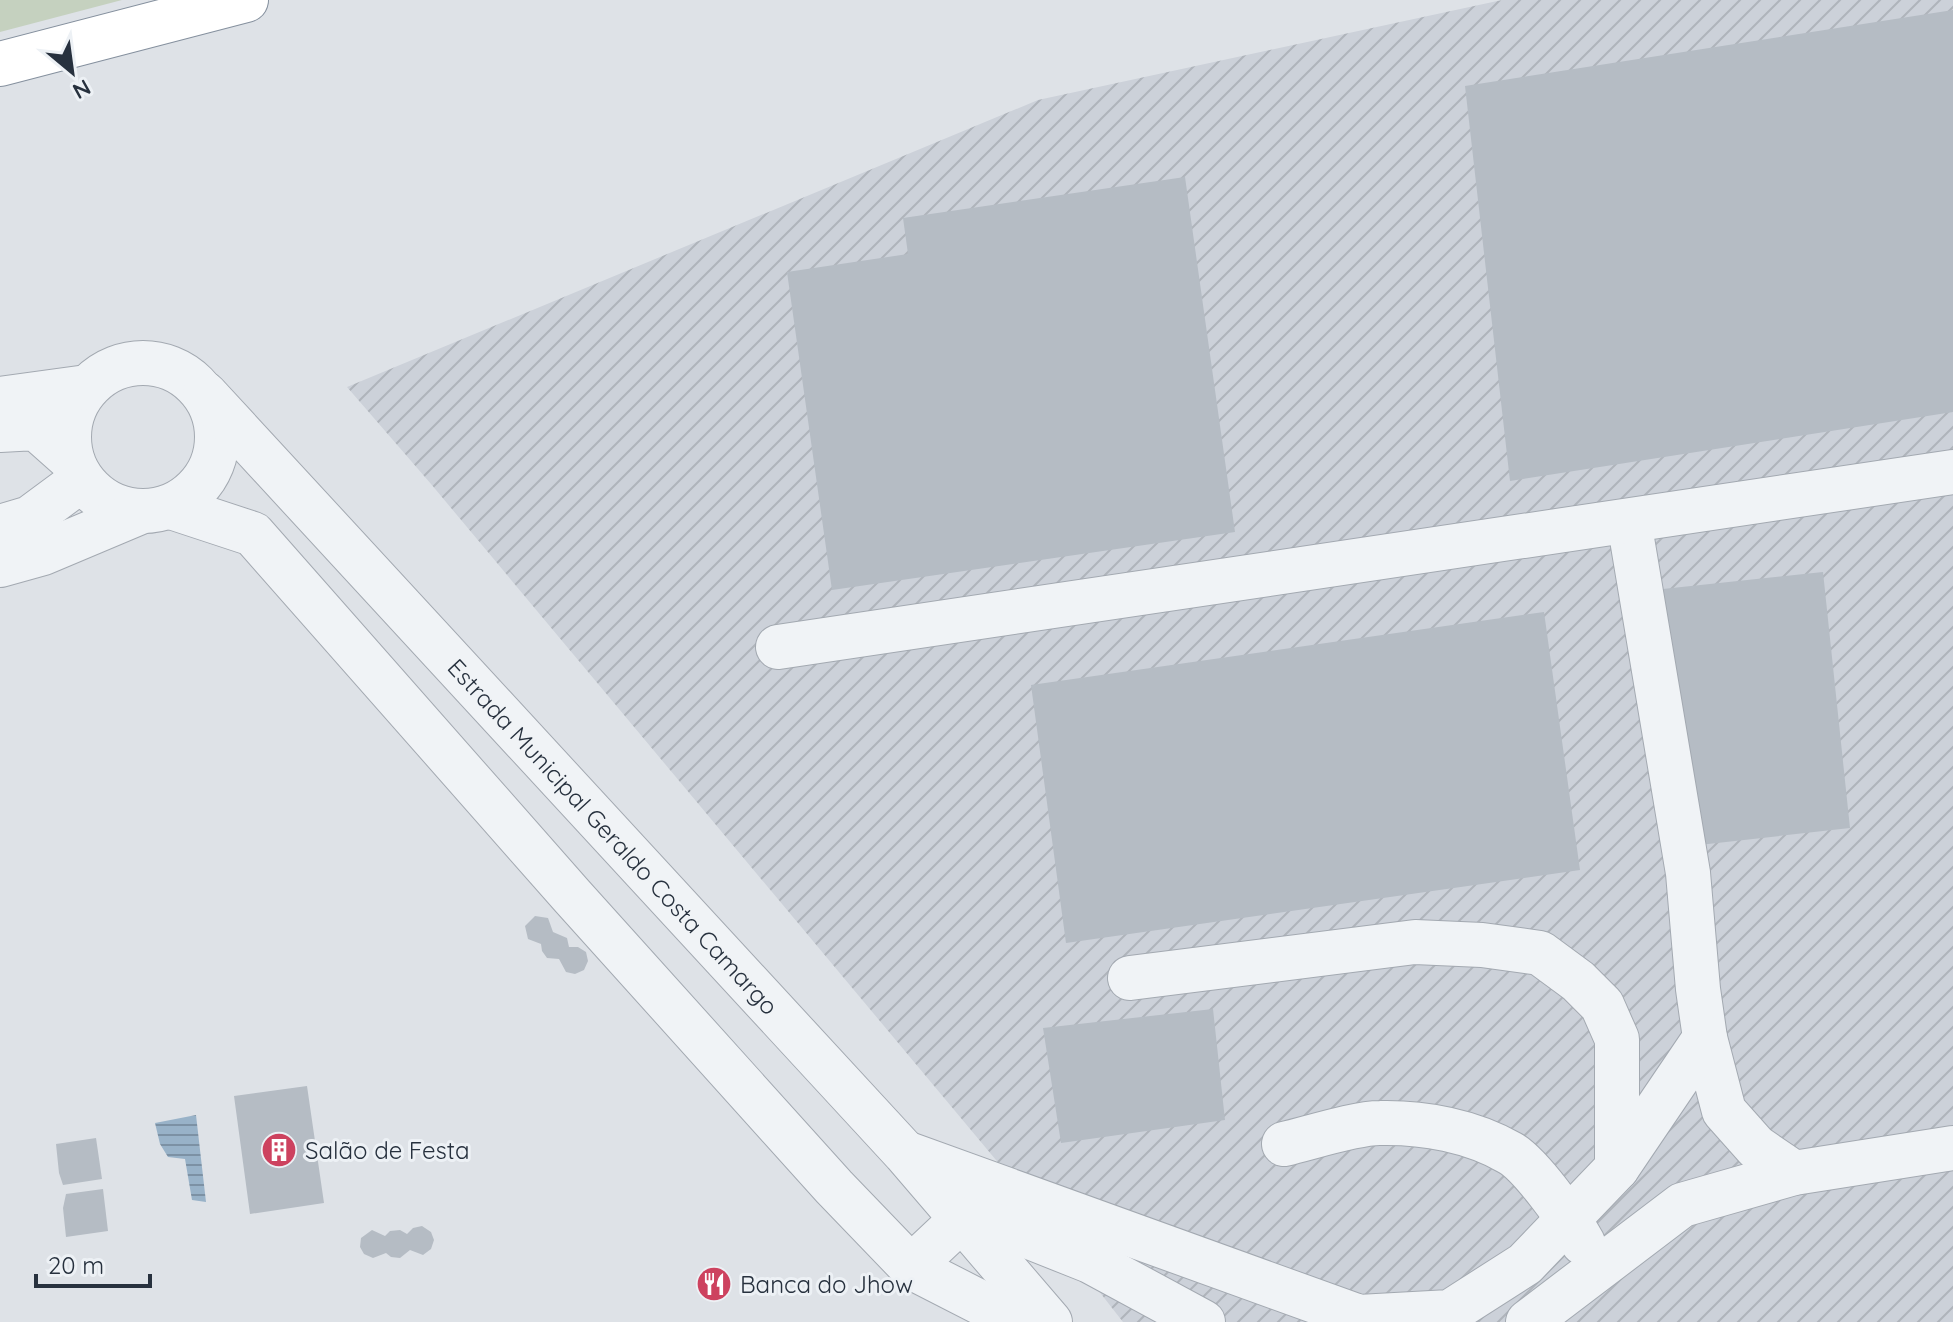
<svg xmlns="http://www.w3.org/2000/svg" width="1953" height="1322" font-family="Quicksand,sans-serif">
<defs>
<pattern id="industrial-furrows" width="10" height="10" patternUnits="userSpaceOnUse" patternTransform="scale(2)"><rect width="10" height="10" fill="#ccd1d9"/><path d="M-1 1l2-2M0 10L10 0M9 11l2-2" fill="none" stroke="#afb4bb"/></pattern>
<pattern id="water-rules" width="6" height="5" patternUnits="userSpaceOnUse" patternTransform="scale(2)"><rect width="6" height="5" fill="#98b2c8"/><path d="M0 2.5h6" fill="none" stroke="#7c91a4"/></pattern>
</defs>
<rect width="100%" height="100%" fill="#dee2e7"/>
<path fill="url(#industrial-furrows)" d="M 1502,0 L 1953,0 L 1953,1322 L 1123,1322 L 1001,1166 L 431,484 L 347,387 L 1038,100 Z"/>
<path fill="#c5d1bf" d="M 0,0 L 122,0 L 0,32 Z"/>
<path fill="url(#water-rules)" d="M 196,1115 L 206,1202 L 192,1200 L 185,1159 L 168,1157 L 160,1144 L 155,1123 Z"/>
<path fill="#b5bcc4" d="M 1953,10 L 1953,412 L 1510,481 L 1465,86 Z
M 1185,177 L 1235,532 L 832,590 L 787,272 L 908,254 L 903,218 Z
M 1823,572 L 1850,828 L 1690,846 L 1663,589 Z
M 1544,612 L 1580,870 L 1066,943 L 1031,685 Z
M 535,916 L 548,918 L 553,932 L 567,938 L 569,947 L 578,947 L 586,952 L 588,961 L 584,970 L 575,974 L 566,972 L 559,959 L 547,958 L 542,951 L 541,944 L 528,939 L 525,926 Z
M 1213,1009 L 1225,1120 L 1061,1143 L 1043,1028 Z
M 307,1086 L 324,1203 L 250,1214 L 234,1096 Z
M 96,1138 L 102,1179 L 63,1185 L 59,1173 L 56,1144 Z
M 103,1189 L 108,1231 L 66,1237 L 63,1208 L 66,1194 Z
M 422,1226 L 431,1232 L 434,1240 L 431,1249 L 423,1255 L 410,1250 L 400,1258 L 391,1257 L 386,1253 L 373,1258 L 364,1254 L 360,1247 L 361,1238 L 372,1230 L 385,1236 L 390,1231 L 400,1230 L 407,1234 L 413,1228 Z"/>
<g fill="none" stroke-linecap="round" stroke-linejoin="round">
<defs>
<g id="minor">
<circle cx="143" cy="437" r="74"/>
<path id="s1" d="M 205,394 L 905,1153 L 1050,1322"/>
<path d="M 0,399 L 87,387"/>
<path d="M 0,430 L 36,428 L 72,460"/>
<path d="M 171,507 L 253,534 L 572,896 L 834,1187 L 911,1267 L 999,1312 L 1008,1322"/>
<path d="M 1629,521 L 1688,873 L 1698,989 L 1705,1038 L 1724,1111 L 1756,1147 L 1794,1173"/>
<path d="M 0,527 L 30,518 L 80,481"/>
<path d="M 0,565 L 43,553 L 138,513"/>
<path d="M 778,647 L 1953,472"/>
<path d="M 1130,978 L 1415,942 L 1482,945 L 1540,953 L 1578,981 L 1602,1005 L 1617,1039 L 1617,1168"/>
<path d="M 1284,1144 C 1310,1138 1355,1123 1380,1123 C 1424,1122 1472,1131 1510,1153 C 1531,1165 1571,1221 1583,1243"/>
<path d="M 908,1154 L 1359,1317 L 1450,1312 L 1525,1264 L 1617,1168 L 1705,1038"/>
<path d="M 911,1267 L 962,1219 L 1007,1228 L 1090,1261 L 1203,1322"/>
<path d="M 1528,1322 L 1682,1205 L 1794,1173 L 1953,1148"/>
</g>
<path id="highway" d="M 0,64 L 246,0"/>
</defs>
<use href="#minor" stroke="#a3a9b1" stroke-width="46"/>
<use href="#highway" stroke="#85909e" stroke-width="46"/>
<use href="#minor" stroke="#f0f3f6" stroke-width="44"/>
<use href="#highway" stroke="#fff" stroke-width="44"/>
</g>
<defs>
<symbol id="building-disc" viewBox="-11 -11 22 22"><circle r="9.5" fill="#cd425f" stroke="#edf1f5"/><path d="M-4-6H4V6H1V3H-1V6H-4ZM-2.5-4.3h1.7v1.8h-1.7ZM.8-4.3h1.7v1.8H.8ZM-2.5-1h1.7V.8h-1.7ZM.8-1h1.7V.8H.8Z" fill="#fff"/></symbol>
<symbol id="restaurant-disc" viewBox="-11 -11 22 22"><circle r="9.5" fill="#cd425f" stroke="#edf1f5"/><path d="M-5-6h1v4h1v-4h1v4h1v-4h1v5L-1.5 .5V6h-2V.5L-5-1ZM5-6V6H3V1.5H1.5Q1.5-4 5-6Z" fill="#fff"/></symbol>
</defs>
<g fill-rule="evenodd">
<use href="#building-disc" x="259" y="1130" width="40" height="40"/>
<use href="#restaurant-disc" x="694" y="1264" width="40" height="40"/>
</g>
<g text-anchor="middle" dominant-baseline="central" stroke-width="6" stroke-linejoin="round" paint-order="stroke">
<g font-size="24" fill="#27313e" stroke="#edf1f5">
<text stroke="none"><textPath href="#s1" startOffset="602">Estrada Municipal Geraldo Costa Camargo</textPath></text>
</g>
<g font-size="24" fill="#27313e" stroke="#edf1f5" text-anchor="start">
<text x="305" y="1150">Salão de Festa</text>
<text x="740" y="1284">Banca do Jhow</text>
</g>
</g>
<g transform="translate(72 72) rotate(151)" stroke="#edf1f5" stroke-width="6" paint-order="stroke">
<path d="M0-6L14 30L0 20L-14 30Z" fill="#27313e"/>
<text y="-12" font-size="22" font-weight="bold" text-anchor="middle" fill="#27313e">N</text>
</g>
<path d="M36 1274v12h114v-12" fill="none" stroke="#27313e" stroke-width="4"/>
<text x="48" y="1274" font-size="24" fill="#27313e" stroke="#edf1f5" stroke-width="6" paint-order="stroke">20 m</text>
</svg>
